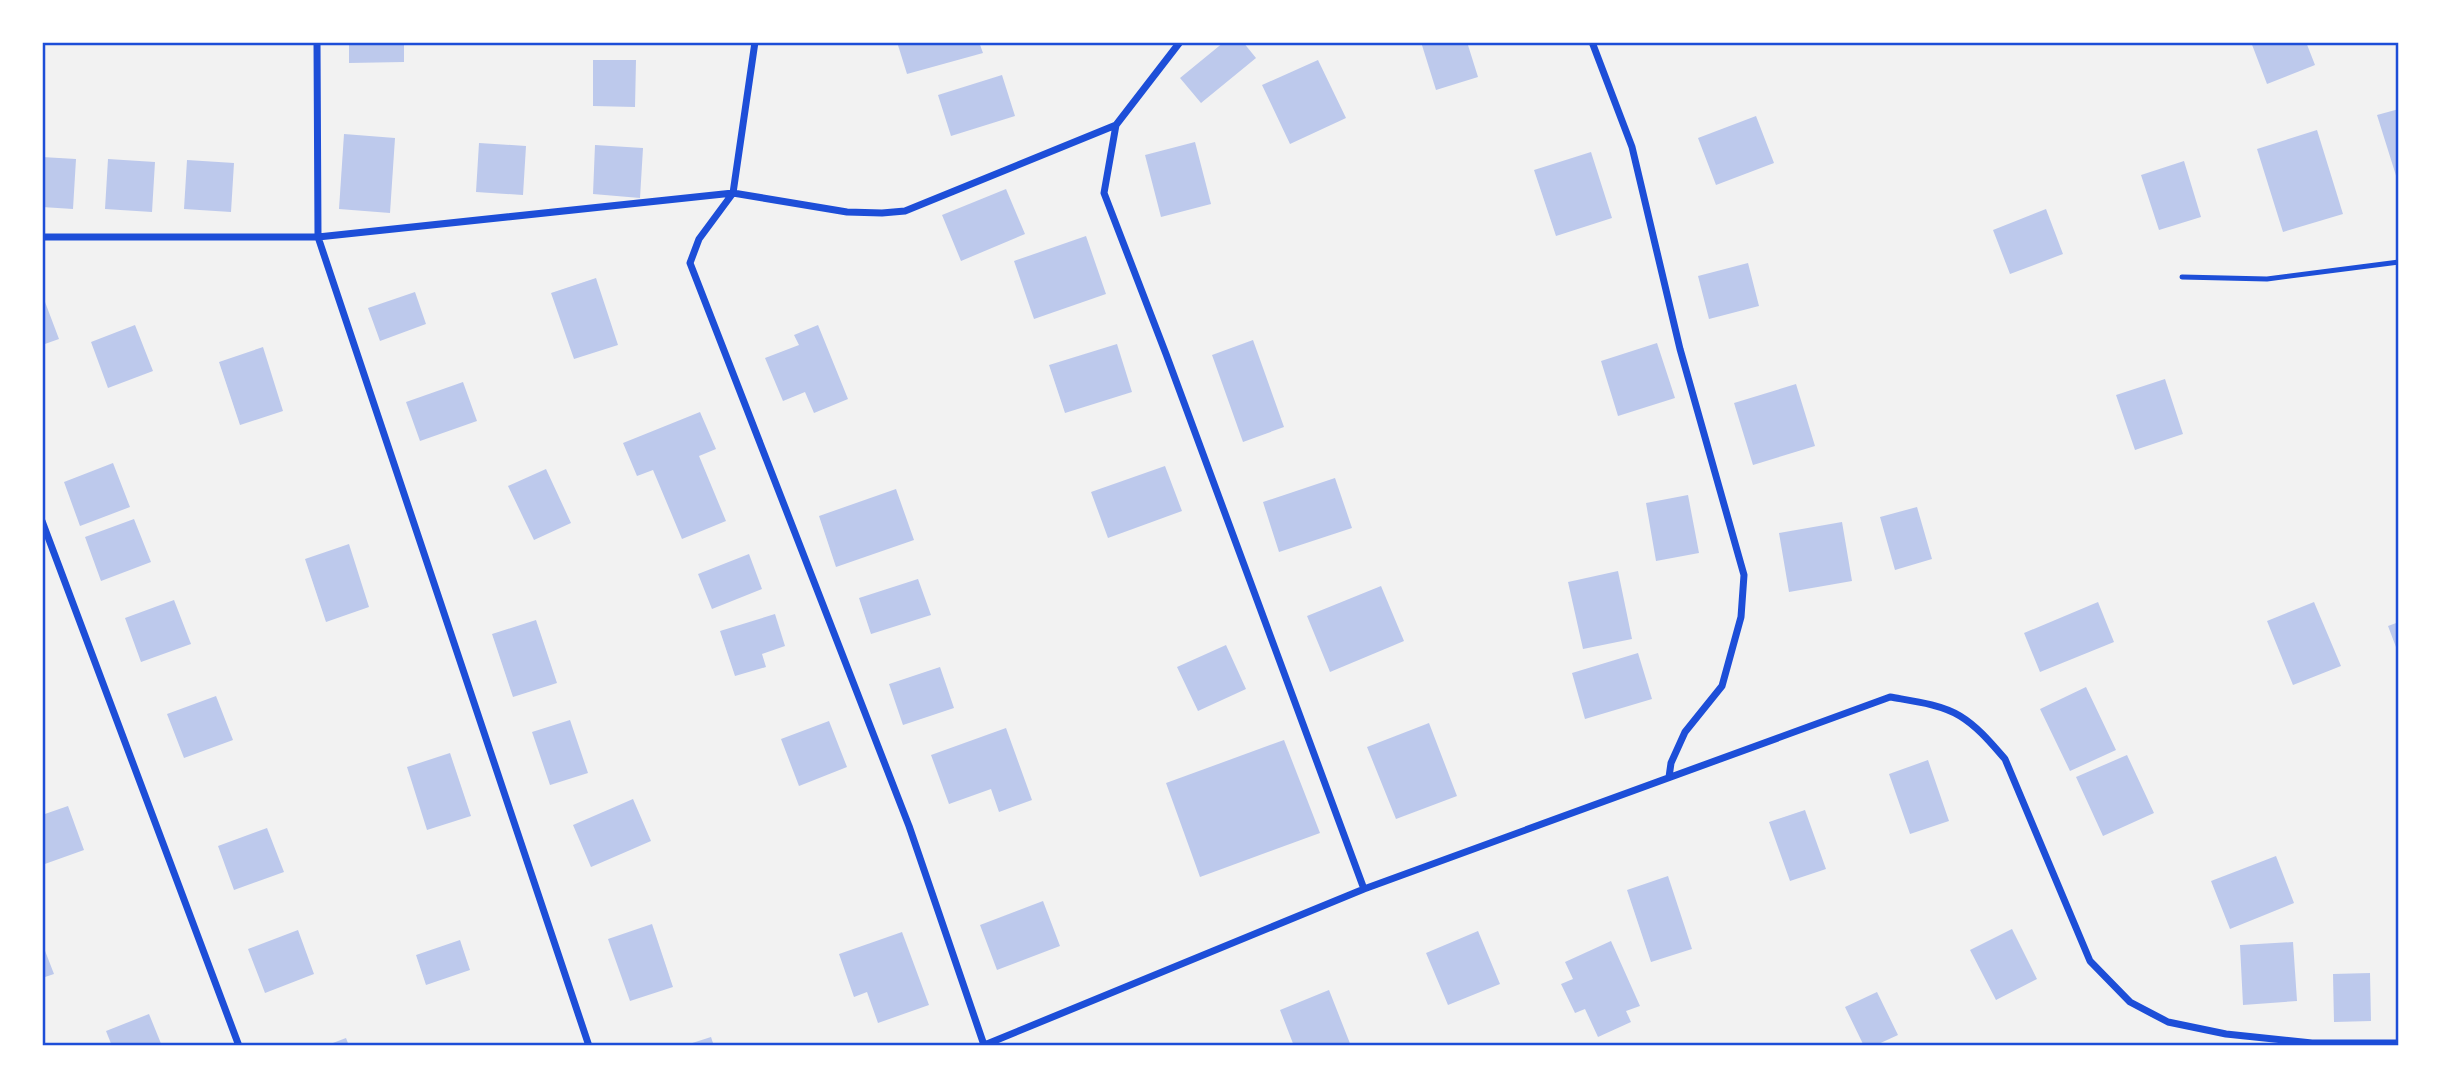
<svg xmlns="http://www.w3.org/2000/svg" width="2441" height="1088" font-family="'PT Sans',sans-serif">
<rect width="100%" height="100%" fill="#f2f2f2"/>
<path fill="#bdc9ec" d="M 349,42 L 404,42 L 404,62 L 349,63 Z
M 897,42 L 979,42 L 983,53 L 907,74 Z
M 1224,42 L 1243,42 L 1256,58 L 1201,103 L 1180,78 Z
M 1421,42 L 1467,42 L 1478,77 L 1436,90 Z
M 2251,42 L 2306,42 L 2315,65 L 2267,84 Z
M 593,60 L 636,60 L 635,107 L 593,106 Z
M 1318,60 L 1346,118 L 1290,144 L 1262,85 Z
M 1002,75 L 1015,116 L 951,136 L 938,95 Z
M 2399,109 L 2399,182 L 2398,182 L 2377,115 Z
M 1756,116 L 1774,163 L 1716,185 L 1698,138 Z
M 2317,130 L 2343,214 L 2283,232 L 2257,149 Z
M 344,134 L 395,138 L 390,213 L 339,209 Z
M 1195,142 L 1211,204 L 1161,217 L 1145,155 Z
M 479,143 L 526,146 L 523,195 L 476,192 Z
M 595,145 L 643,148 L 640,198 L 593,194 Z
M 1591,152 L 1612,218 L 1556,236 L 1534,170 Z
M 42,157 L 76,159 L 73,209 L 42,207 Z
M 108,159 L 155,162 L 152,212 L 105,209 Z
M 187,160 L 234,163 L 231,212 L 184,209 Z
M 2184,161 L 2201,217 L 2159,230 L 2141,175 Z
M 1006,189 L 1025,234 L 961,261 L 942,215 Z
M 2046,209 L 2063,254 L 2010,274 L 1993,230 Z
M 1086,236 L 1106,294 L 1034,319 L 1014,261 Z
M 1748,263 L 1759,306 L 1709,319 L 1698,276 Z
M 596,278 L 618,345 L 574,359 L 551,293 Z
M 415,292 L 426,324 L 380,341 L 368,308 Z
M 42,294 L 59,339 L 42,345 Z
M 135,325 L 153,371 L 108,388 L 91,342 Z
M 818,325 L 848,399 L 814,413 L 805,392 L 783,401 L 765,358 L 799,345 L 794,335 Z
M 1253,340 L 1284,427 L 1243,442 L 1212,355 Z
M 1657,343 L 1675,398 L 1618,416 L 1601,361 Z
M 1117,344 L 1132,392 L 1065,413 L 1049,365 Z
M 263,347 L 283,411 L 240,425 L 219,362 Z
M 2165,379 L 2183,434 L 2135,450 L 2116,395 Z
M 463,382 L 477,421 L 420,441 L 406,402 Z
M 1796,384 L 1815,446 L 1753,465 L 1734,403 Z
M 700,412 L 716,449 L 699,456 L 726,521 L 682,539 L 653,470 L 637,476 L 623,443 Z
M 113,463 L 130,507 L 80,526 L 64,482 Z
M 1165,466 L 1182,511 L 1108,538 L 1091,492 Z
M 546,469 L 571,523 L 534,540 L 508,486 Z
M 1335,478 L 1352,528 L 1279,552 L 1263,502 Z
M 896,489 L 914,540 L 836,567 L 819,516 Z
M 1688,495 L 1699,553 L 1656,561 L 1646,503 Z
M 1917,507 L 1932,559 L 1895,570 L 1880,517 Z
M 134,519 L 151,562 L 101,581 L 85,537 Z
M 1842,522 L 1852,581 L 1789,592 L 1779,533 Z
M 349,544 L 369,607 L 326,622 L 305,559 Z
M 749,554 L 762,589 L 712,609 L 698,574 Z
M 1618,571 L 1632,639 L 1583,649 L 1568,582 Z
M 918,579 L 931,615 L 871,634 L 859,598 Z
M 1381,586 L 1404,641 L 1330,672 L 1307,616 Z
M 174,600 L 191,644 L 141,662 L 125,618 Z
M 2098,602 L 2114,642 L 2040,672 L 2024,633 Z
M 2314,602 L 2341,666 L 2293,685 L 2267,621 Z
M 775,614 L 785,646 L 762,654 L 766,667 L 735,676 L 720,631 Z
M 536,620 L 557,683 L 513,697 L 492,634 Z
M 2399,622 L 2399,655 L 2388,626 Z
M 1226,645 L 1246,689 L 1198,711 L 1177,667 Z
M 1638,653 L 1652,699 L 1585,719 L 1572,673 Z
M 940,667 L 954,708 L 903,725 L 889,684 Z
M 2086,687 L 2116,750 L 2070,771 L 2040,709 Z
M 216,696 L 233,740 L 184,758 L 167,714 Z
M 570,720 L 588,773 L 550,785 L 532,732 Z
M 829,721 L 847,767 L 799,786 L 781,739 Z
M 1429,723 L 1457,796 L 1396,819 L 1367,747 Z
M 1006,728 L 1032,800 L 999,812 L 991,789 L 949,804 L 931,755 Z
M 1284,740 L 1320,833 L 1200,877 L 1166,783 Z
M 450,753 L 471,816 L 427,830 L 407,767 Z
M 2127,755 L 2154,813 L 2103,836 L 2076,777 Z
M 1928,760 L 1949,821 L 1910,834 L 1889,774 Z
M 633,799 L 651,841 L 591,867 L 573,825 Z
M 68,806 L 84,850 L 42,865 L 42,815 Z
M 1805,810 L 1826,869 L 1790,881 L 1769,822 Z
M 267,828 L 284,872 L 234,890 L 218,846 Z
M 2276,856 L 2294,903 L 2230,929 L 2211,881 Z
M 1668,876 L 1692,949 L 1651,962 L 1627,890 Z
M 1043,901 L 1060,946 L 997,970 L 980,925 Z
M 652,924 L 673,987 L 630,1001 L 608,939 Z
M 2012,929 L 2037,979 L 1996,1000 L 1970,950 Z
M 298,930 L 314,974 L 265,993 L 248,949 Z
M 1478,931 L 1500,984 L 1448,1005 L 1426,953 Z
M 902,932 L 929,1005 L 878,1023 L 867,992 L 854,997 L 839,954 Z
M 460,940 L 470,970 L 426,985 L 416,955 Z
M 1611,941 L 1640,1006 L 1626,1011 L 1631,1022 L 1598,1037 L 1585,1009 L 1575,1013 L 1561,984 L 1573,979 L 1565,962 Z
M 2293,942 L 2297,1001 L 2243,1005 L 2240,945 Z
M 42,943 L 54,974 L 42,978 Z
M 2370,973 L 2371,1021 L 2334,1022 L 2333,974 Z
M 1329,990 L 1351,1046 L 1294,1046 L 1280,1010 Z
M 1877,992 L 1898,1035 L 1874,1046 L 1864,1046 L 1845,1007 Z
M 149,1014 L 162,1046 L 112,1046 L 106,1031 Z
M 711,1037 L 714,1046 L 686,1046 L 686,1045 Z
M 346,1038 L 349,1046 L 325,1046 Z"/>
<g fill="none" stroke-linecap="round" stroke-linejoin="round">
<path stroke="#1d4ed8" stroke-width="5" d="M 2182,277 L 2267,279 L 2399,262"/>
<path stroke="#1d4ed8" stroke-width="7" d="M 317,42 L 318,237 L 589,1046
M 755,42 L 733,193 L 699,239 L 690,263 L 909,826 L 984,1045
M 1180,42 L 1116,125 L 1104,193 L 1166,354 L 1364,889
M 1592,42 L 1632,147 L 1680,349 L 1744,575 L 1741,617 L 1722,686 L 1685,732 L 1671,763 L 1669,777
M 42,237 L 318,237 L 733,193 L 847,212 L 882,213 L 905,211 L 1116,125
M 42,521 L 239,1046
M 982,1046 L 1364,889 L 1890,697 C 1912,701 1940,704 1960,716 C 1978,727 1991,743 2005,759 L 2090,961 L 2130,1002 L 2168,1022 L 2226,1034 L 2312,1043 L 2399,1043"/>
</g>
<rect width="2441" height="1088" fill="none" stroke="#ffffff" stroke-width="88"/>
<rect x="44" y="44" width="2353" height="1000" fill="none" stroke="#1d4ed8" stroke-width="2.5"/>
</svg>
